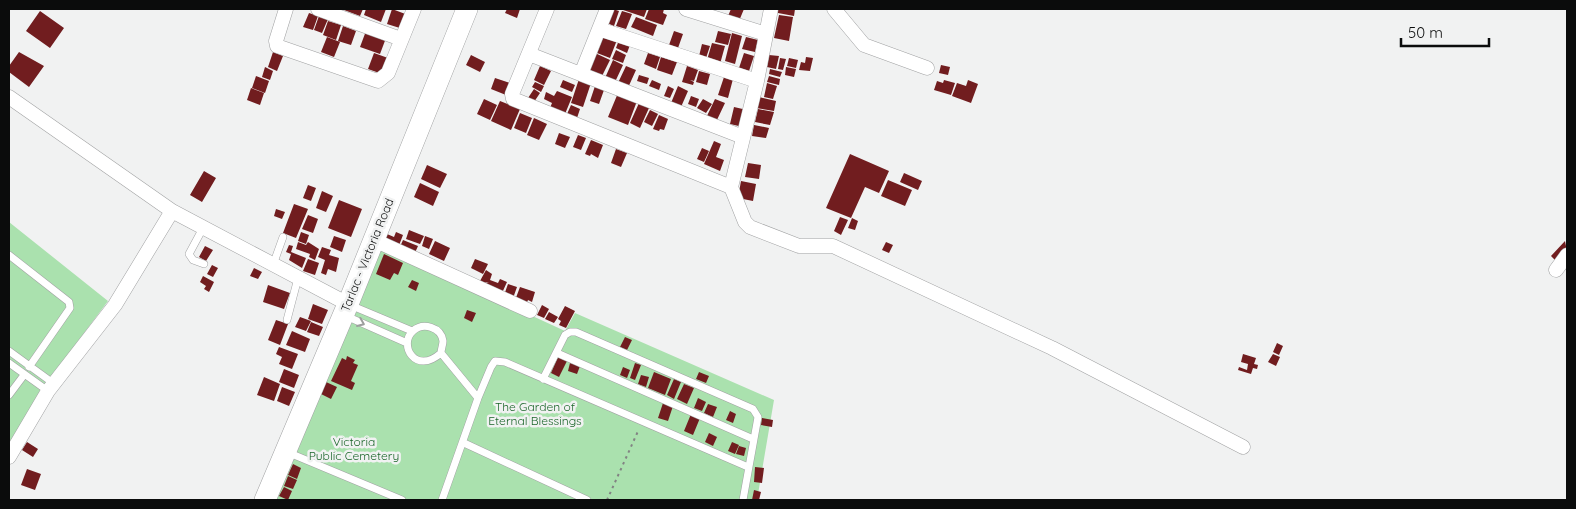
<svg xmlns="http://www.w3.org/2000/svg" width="1576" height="509" font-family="Quicksand,sans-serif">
<rect width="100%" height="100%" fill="#f1f2f2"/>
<path fill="#aae1ae" d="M 9,222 L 108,301 L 43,388 L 9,446 Z
M 382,247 L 565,331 L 575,313 L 774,400 L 757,500 L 274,500 Z"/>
<path fill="#711d1f" d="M 344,9 L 363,9 L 360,16 L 344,10 Z
M 366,9 L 386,9 L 381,22 L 364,15 Z
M 392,9 L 408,15 L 403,29 L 387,24 Z
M 507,9 L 520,9 L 517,18 L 505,13 Z
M 613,9 L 619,11 L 614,26 L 607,23 Z
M 620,9 L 647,9 L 644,17 Z
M 649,9 L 664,9 L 663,13 L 667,15 L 663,25 L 645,19 Z
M 731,9 L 744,9 L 739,21 L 728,16 Z
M 778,9 L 795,9 L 794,16 L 778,13 Z
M 40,11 L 64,28 L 50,48 L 26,31 Z
M 622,11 L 632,14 L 626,29 L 616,26 Z
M 309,13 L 318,16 L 313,30 L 303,27 Z
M 779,15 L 793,17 L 789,41 L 774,38 Z
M 319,16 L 328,19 L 322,33 L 314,30 Z
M 636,17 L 657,25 L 653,36 L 631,27 Z
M 328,21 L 341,25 L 336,40 L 323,35 Z
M 343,26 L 356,31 L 351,45 L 338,41 Z
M 366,31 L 386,38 L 380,54 L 360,47 Z
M 674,31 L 683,34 L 678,48 L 669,45 Z
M 718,31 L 731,34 L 728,45 L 715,42 Z
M 732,33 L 742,36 L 735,64 L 725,61 Z
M 604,35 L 617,40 L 610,58 L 597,53 Z
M 327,37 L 340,42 L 334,57 L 321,52 Z
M 746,37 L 758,40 L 755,52 L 742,49 Z
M 619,40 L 630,45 L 627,53 L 616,48 Z
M 712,43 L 725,46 L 720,64 L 707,60 Z
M 702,44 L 710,46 L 706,58 L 699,56 Z
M 616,50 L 626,55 L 623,63 L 612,59 Z
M 19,52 L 44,66 L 29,87 L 9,72 L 9,66 Z
M 273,52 L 283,56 L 277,71 L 268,67 Z
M 374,53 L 388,58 L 382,74 L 368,69 Z
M 595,53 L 610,60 L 601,78 L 587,71 Z
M 648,53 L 660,57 L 656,69 L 644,64 Z
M 744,53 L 754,56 L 749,71 L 739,68 Z
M 471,55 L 485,62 L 480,72 L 466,65 Z
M 769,55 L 779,56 L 776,69 L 767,67 Z
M 661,57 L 677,62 L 672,75 L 657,70 Z
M 806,57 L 813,58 L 810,71 L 799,70 L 801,62 L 805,63 Z
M 780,58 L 786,59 L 783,70 L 778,69 Z
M 789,58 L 798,60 L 796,68 L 787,66 Z
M 613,60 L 623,65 L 615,82 L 605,78 Z
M 941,65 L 950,67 L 948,75 L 939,73 Z
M 540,66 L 551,71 L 544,85 L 534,80 Z
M 626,66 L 636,70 L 627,90 L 617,85 Z
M 687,66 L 698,70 L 694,81 L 690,80 L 694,82 L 693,85 L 682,82 Z
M 265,67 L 273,71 L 270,80 L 262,77 Z
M 786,67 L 796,69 L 794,77 L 785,75 Z
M 770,69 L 782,72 L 780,77 L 769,74 Z
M 699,71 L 710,74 L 707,85 L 696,82 Z
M 639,75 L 649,78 L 647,84 L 637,81 Z
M 256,76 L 269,81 L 265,93 L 252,88 Z
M 769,76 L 780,79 L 779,85 L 767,82 Z
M 724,77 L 733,79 L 728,98 L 718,95 Z
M 495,78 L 510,83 L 506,95 L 491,89 Z
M 579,79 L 591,83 L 583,107 L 571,103 Z
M 563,80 L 575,85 L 572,92 L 560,87 Z
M 652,80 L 661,84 L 659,90 L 649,86 Z
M 944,80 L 955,83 L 951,95 L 934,90 L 937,81 L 943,83 Z
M 968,80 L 978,84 L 971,103 L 952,96 L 957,83 L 966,86 Z
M 535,82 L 544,86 L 541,92 L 532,87 Z
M 767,83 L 777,86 L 773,99 L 764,97 Z
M 595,86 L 604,90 L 599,104 L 590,101 Z
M 668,86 L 674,89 L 670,98 L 664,96 Z
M 678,86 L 688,91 L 681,107 L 671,103 Z
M 251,88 L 264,93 L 260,105 L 247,100 Z
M 534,89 L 540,93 L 534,102 L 528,98 Z
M 557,91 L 572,97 L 565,114 L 550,108 L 552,103 L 544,99 L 546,92 L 554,96 Z
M 618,93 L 637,101 L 628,125 L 608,117 Z
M 691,96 L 699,99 L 696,107 L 688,104 Z
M 759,97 L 776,101 L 774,111 L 756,108 Z
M 484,99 L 497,105 L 490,120 L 477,114 Z
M 703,99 L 712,104 L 706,113 L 697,108 Z
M 715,99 L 725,103 L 716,122 L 706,118 Z
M 500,101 L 520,109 L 511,130 L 491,121 Z
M 639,103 L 649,108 L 640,128 L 630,123 Z
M 571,105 L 580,109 L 577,118 L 567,114 Z
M 734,107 L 747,110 L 743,127 L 730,124 Z
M 758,109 L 774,112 L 770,125 L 755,122 Z
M 650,110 L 658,114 L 652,126 L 644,122 Z
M 520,113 L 532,118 L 526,133 L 514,128 Z
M 659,115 L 668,119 L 664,130 L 660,129 L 659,131 L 653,129 Z
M 534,118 L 547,124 L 539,140 L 527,135 Z
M 754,125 L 769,128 L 766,138 L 752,136 Z
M 559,133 L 570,137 L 565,148 L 555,144 Z
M 578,135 L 586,138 L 581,150 L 573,147 Z
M 591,140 L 603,145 L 598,158 L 591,154 L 590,156 L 585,154 Z
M 714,141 L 721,144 L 716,157 L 724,160 L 720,171 L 704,164 Z
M 702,148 L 709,151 L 704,162 L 697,159 Z
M 616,149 L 627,153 L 621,167 L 611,163 Z
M 850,154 L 889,171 L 879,193 L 865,187 L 851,218 L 826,208 Z
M 748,163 L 761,165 L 759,179 L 745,177 Z
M 427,165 L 447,174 L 440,188 L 421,179 Z
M 204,171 L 216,178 L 202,202 L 190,195 Z
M 904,173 L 922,181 L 918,190 L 900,182 Z
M 888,180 L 912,190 L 905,206 L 881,196 Z
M 741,181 L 756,184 L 753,201 L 738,198 Z
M 420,183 L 439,192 L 433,206 L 414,197 Z
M 308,185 L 316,188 L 311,201 L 303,198 Z
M 322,191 L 333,196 L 326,212 L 316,208 Z
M 339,200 L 362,209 L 351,237 L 328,228 Z
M 294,204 L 308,209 L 296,238 L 283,233 Z
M 276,209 L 285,212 L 282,219 L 274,216 Z
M 308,215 L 318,219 L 313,233 L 302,229 Z
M 840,217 L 848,220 L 841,235 L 834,231 Z
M 852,218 L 858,221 L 855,230 L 848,228 Z
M 409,230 L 424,236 L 420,244 L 406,239 Z
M 301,232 L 309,235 L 306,244 L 298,241 Z
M 396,232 L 403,235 L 398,248 L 383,242 L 387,234 L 394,237 Z
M 334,236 L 346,240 L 342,252 L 330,247 Z
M 425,236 L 433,239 L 429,249 L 422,246 Z
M 403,240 L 418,246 L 414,255 L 399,249 Z
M 435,241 L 450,248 L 444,261 L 429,254 Z
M 1565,241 L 1567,251 L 1557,262 L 1551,256 Z
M 298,242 L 306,245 L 308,242 L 319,249 L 315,260 L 309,257 L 310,254 L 296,249 Z
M 886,242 L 893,245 L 889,253 L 882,250 Z
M 289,245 L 293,246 L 291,252 L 306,258 L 302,268 L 289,260 L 291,254 L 286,252 Z
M 205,246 L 213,250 L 206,261 L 199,257 Z
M 322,247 L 331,250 L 329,255 L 339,258 L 336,272 L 328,269 L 326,275 L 321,273 L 325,260 L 318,257 Z
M 384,254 L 403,263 L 398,275 L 394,273 L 390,280 L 376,274 Z
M 308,259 L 319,263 L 315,275 L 303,271 Z
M 475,259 L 488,264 L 483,274 L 471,268 Z
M 212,265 L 218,268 L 213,277 L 207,274 Z
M 254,268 L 262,272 L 258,279 L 250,276 Z
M 486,270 L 492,274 L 490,280 L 498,283 L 500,279 L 507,282 L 502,293 L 484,284 L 489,282 L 483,283 L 480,281 Z
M 203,276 L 214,282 L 209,292 L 204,289 L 206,286 L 200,282 Z
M 412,280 L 419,283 L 416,291 L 408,287 Z
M 508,284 L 517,287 L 512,301 L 503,298 Z
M 268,285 L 290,293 L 284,309 L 263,302 Z
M 520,287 L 535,292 L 532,302 L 528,300 L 525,307 L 514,303 Z
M 313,304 L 328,310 L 322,324 L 308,319 Z
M 542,305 L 549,309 L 544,318 L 537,315 Z
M 565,306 L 575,311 L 566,328 L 559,325 L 561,321 L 558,319 Z
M 467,310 L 476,313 L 472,322 L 464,318 Z
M 549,312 L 558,317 L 554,323 L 545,319 Z
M 300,317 L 311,321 L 306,331 L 295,327 Z
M 276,320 L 288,324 L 280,345 L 268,340 Z
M 311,322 L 323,327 L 319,336 L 307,332 Z
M 292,331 L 310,339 L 305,352 L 286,345 Z
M 625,337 L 632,340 L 627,350 L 620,347 Z
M 1277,343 L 1283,346 L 1279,355 L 1273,352 Z
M 279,347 L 298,354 L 292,369 L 279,364 L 282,357 L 276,354 Z
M 1243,354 L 1256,358 L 1254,364 L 1258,365 L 1257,369 L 1253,368 L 1251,374 L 1238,370 L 1239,367 L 1247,370 L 1248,364 L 1241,362 Z
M 1273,354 L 1280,357 L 1276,366 L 1268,362 Z
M 347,356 L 355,360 L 353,363 L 358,365 L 351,381 L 355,383 L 352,390 L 331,381 L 342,358 L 346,360 Z
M 558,357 L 567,361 L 559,377 L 551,373 Z
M 570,363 L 580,366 L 577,374 L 568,371 Z
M 635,363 L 641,365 L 635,380 L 630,378 Z
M 623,367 L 630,370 L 627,378 L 620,375 Z
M 284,369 L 299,375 L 294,388 L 279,382 Z
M 654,372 L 671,379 L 665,395 L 648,388 Z
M 699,372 L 709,376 L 706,383 L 696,379 Z
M 641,375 L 649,377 L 646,387 L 638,384 Z
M 264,377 L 280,384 L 274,401 L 257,395 Z
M 674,379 L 681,382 L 674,399 L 667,395 Z
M 326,382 L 337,387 L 331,399 L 321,394 Z
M 684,384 L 694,388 L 687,404 L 677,399 Z
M 282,387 L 295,392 L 289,406 L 277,401 Z
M 698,398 L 706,402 L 702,411 L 694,408 Z
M 663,403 L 673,406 L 668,421 L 658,418 Z
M 708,404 L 717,407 L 713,417 L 704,413 Z
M 730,411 L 736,414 L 733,423 L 726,420 Z
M 691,414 L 700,418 L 693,435 L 684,431 Z
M 762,418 L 773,420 L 772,427 L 761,425 Z
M 709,433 L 717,437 L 713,446 L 705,442 Z
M 27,442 L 38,449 L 33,457 L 22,450 Z
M 732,442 L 739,445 L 735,454 L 728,451 Z
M 739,446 L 746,448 L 744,456 L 736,454 Z
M 293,464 L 301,468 L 297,479 L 288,475 Z
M 755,467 L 764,468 L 762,483 L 754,482 Z
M 27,469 L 41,474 L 35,490 L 21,485 Z
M 288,476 L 297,480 L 293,489 L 284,486 Z
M 284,487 L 292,491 L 288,500 L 279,496 Z
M 754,490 L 761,492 L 759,500 L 752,500 Z"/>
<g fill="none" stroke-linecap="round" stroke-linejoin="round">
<defs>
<path id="lane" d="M 203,228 L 189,254 L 193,260 L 204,264
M 9,255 L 69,302 L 70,308 L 29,367
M 273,265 L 283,237
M 350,305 L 412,331
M 346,316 L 407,343
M 287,320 L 298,278
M 9,351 L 53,383
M 441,353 C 415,376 398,344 413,331 C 423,322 441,327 443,341 C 443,345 441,349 441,353 L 478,398
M 557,353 L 753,439
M 9,363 L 48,391
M 543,379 L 565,335 L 570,332 L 576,332 L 753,409 L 758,417 L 743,500
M 9,395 L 24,375
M 464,443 L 587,500
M 287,452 L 402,500
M 442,500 L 478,398 L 491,367 L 495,361 L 505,362 L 748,467"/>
<path id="street" d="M 286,9 L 276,41 L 277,46 L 378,81 L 388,73 L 414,9
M 318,9 L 401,39
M 547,9 L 512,94 L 513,99 L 731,187
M 686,9 L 766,34
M 771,9 L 757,81 L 731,187 L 745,222 L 750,227 L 799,246 L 833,246 L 1052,348 L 1243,447
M 834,9 L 864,45 L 927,68
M 599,29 L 757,81
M 529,54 L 743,137
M 581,74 L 607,9
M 9,97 L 172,211 L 348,304
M 374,240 L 530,311
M 1556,270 L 1567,255
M 9,457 L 48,391 L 115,305 L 172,211"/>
<path id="primary" d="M 265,500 L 348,304 L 467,9"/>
</defs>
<use href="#lane" stroke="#a1a2a3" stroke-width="8"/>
<use href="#street" stroke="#a1a2a3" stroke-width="15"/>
<use href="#primary" stroke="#a1a2a3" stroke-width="22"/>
<path stroke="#828383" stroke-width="2" stroke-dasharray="2.5 4" stroke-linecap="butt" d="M 607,500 L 639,429"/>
<use href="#lane" stroke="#fff" stroke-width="7"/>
<use href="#street" stroke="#fff" stroke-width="14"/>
<use href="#primary" stroke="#fff" stroke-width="21"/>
</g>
<defs><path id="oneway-chevron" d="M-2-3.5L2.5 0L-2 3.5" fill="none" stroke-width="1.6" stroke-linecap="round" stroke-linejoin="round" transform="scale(1.25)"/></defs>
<use stroke="#9d9e9e" href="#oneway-chevron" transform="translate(361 323) rotate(23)"/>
<g text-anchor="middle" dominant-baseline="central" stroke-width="5" stroke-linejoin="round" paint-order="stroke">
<g font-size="12" fill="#0b0c0c" stroke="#f1f2f2">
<text transform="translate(367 255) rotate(-68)">Tarlac - Victoria Road</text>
</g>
<g font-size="12" fill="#1b662a" stroke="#f1f2f2">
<text x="535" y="406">The Garden of<tspan x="535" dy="14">Eternal Blessings</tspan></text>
<text x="354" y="441">Victoria<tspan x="354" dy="14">Public Cemetery</tspan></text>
</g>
</g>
<rect width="1576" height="509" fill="none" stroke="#0b0c0c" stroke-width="20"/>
<path d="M1401 38v8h88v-8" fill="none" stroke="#0b0c0c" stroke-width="2.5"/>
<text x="1408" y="38" font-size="15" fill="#0b0c0c" stroke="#f1f2f2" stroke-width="4" paint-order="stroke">50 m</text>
</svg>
